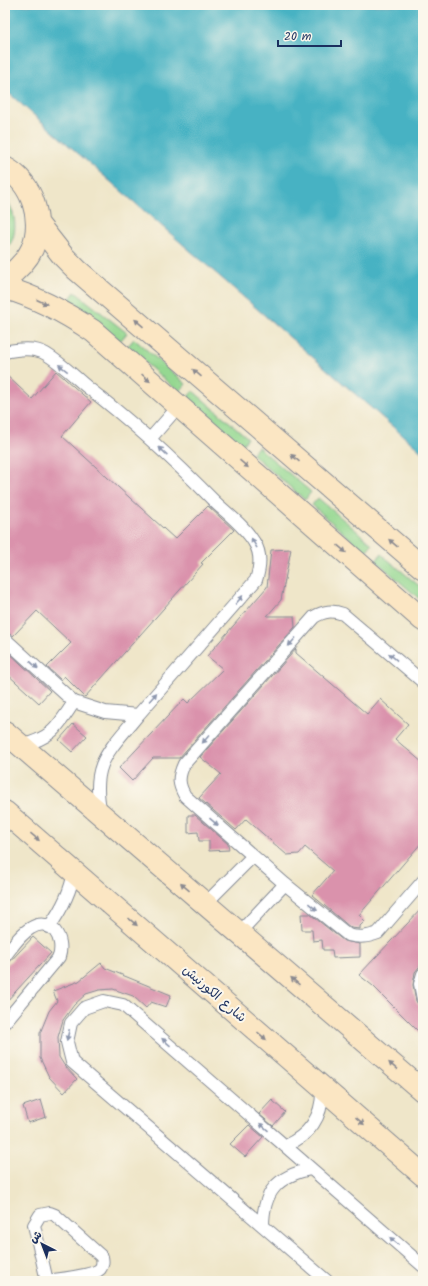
<svg xmlns="http://www.w3.org/2000/svg" width="428" height="1286" font-family="Kalam,'Playpen Sans Arabic',sans-serif">
<rect width="100%" height="100%" fill="#fbf7ec"/>
<filter id="ink" filterUnits="userSpaceOnUse"><feTurbulence type="fractalNoise" baseFrequency=".025" numOctaves="2"/><feDisplacementMap in="SourceGraphic" scale="8" xChannelSelector="R" yChannelSelector="G"/><feConvolveMatrix kernelMatrix="1 2 1 2 8 2 1 2 1" color-interpolation-filters="sRGB"/></filter>
<filter id="wash" filterUnits="userSpaceOnUse"><feTurbulence type="fractalNoise" baseFrequency=".012" numOctaves="4" result="noise"/><feDisplacementMap in="SourceGraphic" scale="16" xChannelSelector="R" yChannelSelector="G"/><feGaussianBlur stdDeviation="0.9" result="paint"/><feColorMatrix in="noise" values="0 0 0 0 0 0 0 0 0 0 0 0 0 0 0 0 0 1.4 0 .05"/><feComposite in="paint" operator="in"/></filter>
<g filter="url(#wash)">
<rect width="100%" height="100%" fill="#efe6c9"/>
<path fill="#95d891" stroke="#588478" d="M 5,196 C 16,213 20,235 5,251 Z
M 75,292 L 127,333 L 120,341 L 69,300 Z
M 134,339 L 186,384 L 179,392 L 127,347 Z
M 193,391 L 248,438 L 242,445 L 187,398 Z
M 258,447 L 311,492 L 305,500 L 252,454 Z
M 318,498 L 372,544 L 365,552 L 312,505 Z
M 381,554 L 423,589 L 423,602 L 376,561 Z"/>
<path fill="#46b2c3" stroke="#307090" d="M 5,5 L 423,5 L 423,453 L 5,90 Z"/>
<g id="blocks">
<path fill="#da92ac" d="M 56,371 L 91,402 L 62,436 L 175,539 L 208,506 L 234,530 L 201,563 L 203,564 L 85,697 L 64,676 L 61,680 L 47,667 L 71,643 L 37,611 L 13,636 L 5,632 L 5,374 L 32,399 Z
M 291,549 L 281,600 L 267,616 L 294,616 L 295,627 L 179,758 L 153,758 L 132,781 L 119,768 L 184,699 L 188,703 L 223,669 L 207,656 L 267,587 L 271,550 Z
M 5,649 L 50,691 L 39,703 L 5,672 Z
M 296,649 L 296,653 L 367,714 L 380,699 L 408,724 L 395,739 L 423,763 L 423,841 L 359,915 L 365,921 L 360,926 L 360,929 L 351,928 L 312,895 L 333,871 L 305,847 L 299,854 L 287,855 L 246,819 L 236,830 L 199,798 L 221,774 L 200,757 Z
M 73,724 L 87,736 L 72,752 L 59,740 Z
M 188,815 L 195,815 L 228,844 L 229,850 L 209,851 L 209,841 L 199,841 L 198,832 L 188,833 Z
M 423,907 L 423,962 L 415,972 L 413,985 L 416,1001 L 418,1004 L 423,1006 L 423,1036 L 373,986 L 359,975 Z
M 301,914 L 310,914 L 344,941 L 360,944 L 360,957 L 333,958 L 332,950 L 323,950 L 322,940 L 313,941 L 312,930 L 302,930 Z
M 33,937 L 51,953 L 5,1003 L 5,967 Z
M 101,963 L 105,968 L 171,995 L 166,1007 L 151,1002 L 146,1008 L 133,996 L 113,989 L 99,990 L 86,994 L 74,1005 L 63,1020 L 58,1037 L 59,1057 L 64,1065 L 77,1079 L 64,1093 L 49,1077 L 40,1058 L 40,1033 L 49,1011 L 57,1001 L 53,991 L 79,981 Z
M 41,1100 L 46,1117 L 28,1123 L 23,1106 Z
M 272,1100 L 285,1112 L 273,1126 L 259,1114 Z
M 249,1125 L 263,1137 L 245,1157 L 230,1144 Z"/>
</g>
</g>
<g filter="url(#ink)">
<use href="#blocks" fill-opacity="0" stroke="#858a94" stroke-width="1"/>
<g fill="none" stroke-linecap="round" stroke-linejoin="round">
<defs>
<path id="lane" d="M 5,352 C 18,349 34,347 46,354 C 61,363 74,376 87,387 C 133,422 176,462 216,503 C 229,515 245,527 254,542 C 262,554 260,568 256,580 L 138,715 L 105,712 L 74,702 L 5,639
M 150,439 L 178,407
M 423,682 L 343,614 C 332,610 324,611 314,617 L 184,764 C 178,777 178,784 185,796 L 285,884 L 348,935 C 360,938 367,937 378,933 L 423,881
M 20,746 C 52,738 57,728 74,702
M 101,813 C 90,764 109,751 138,715
M 205,904 L 253,856
M 49,927 C 62,909 71,892 74,871
M 239,933 L 285,884
M 5,956 C 12,947 20,934 31,928 C 51,916 65,938 59,957 L 5,1022
M 423,974 L 420,984 L 423,999
M 285,1146 C 310,1135 323,1116 322,1089
M 263,1226 C 263,1191 278,1176 311,1169
M 47,1281 C 58,1279 93,1276 100,1269 C 103,1265 103,1261 102,1257 L 55,1215 L 50,1213 L 40,1215 L 34,1225 L 47,1281
M 327,1281 L 72,1062 L 67,1042 L 71,1023 L 84,1008 L 104,1001 L 123,1005 L 423,1266"/>
<path id="secondary" d="M 5,168 C 33,183 44,220 32,249 C 26,262 16,271 5,279
M 37,223 L 63,256 L 77,270 L 423,568
M 5,288 C 37,297 66,313 93,331 L 423,620
M 5,732 L 423,1091
M 5,812 L 423,1175"/>
</defs>
<use href="#lane" stroke="#858a94" stroke-width="14"/>
<use href="#secondary" stroke="#858a94" stroke-width="24"/>
<use href="#lane" stroke="#fff" stroke-width="12"/>
<use href="#secondary" stroke="#fbe6c3" stroke-width="22"/>
</g>
<defs><path id="oneway-solid" d="M-6-.8H1V-3.2L6.5 0L1 3.2V.8H-6Z"/></defs>
<g fill="#8b8a90">
<use href="#oneway-solid" transform="translate(42 302) rotate(24)"/>
<use href="#oneway-solid" transform="translate(139 323) rotate(-139)"/>
<use href="#oneway-solid" transform="translate(197 373) rotate(-139)"/>
<use href="#oneway-solid" transform="translate(146 378) rotate(42)"/>
<use href="#oneway-solid" transform="translate(295 458) rotate(-139)"/>
<use href="#oneway-solid" transform="translate(244 464) rotate(41)"/>
<use href="#oneway-solid" transform="translate(393 543) rotate(-139)"/>
<use href="#oneway-solid" transform="translate(342 549) rotate(41)"/>
<use href="#oneway-solid" transform="translate(35 837) rotate(40)"/>
<use href="#oneway-solid" transform="translate(185 887) rotate(-140)"/>
<use href="#oneway-solid" transform="translate(133 922) rotate(41)"/>
<use href="#oneway-solid" transform="translate(295 981) rotate(-139)"/>
<use href="#oneway-solid" transform="translate(262 1036) rotate(41)"/>
<use href="#oneway-solid" transform="translate(393 1066) rotate(-139)"/>
<use href="#oneway-solid" transform="translate(360 1121) rotate(41)"/>
</g>
<g fill="#8d97ae">
<use href="#oneway-solid" transform="translate(63 368) rotate(-142)"/>
<use href="#oneway-solid" transform="translate(163 451) rotate(-137)"/>
<use href="#oneway-solid" transform="translate(254 543) rotate(-120)"/>
<use href="#oneway-solid" transform="translate(239 600) rotate(-49)"/>
<use href="#oneway-solid" transform="translate(292 642) rotate(132)"/>
<use href="#oneway-solid" transform="translate(393 657) rotate(-140)"/>
<use href="#oneway-solid" transform="translate(34 665) rotate(43)"/>
<use href="#oneway-solid" transform="translate(153 697) rotate(-49)"/>
<use href="#oneway-solid" transform="translate(206 739) rotate(132)"/>
<use href="#oneway-solid" transform="translate(214 822) rotate(41)"/>
<use href="#oneway-solid" transform="translate(313 907) rotate(39)"/>
<use href="#oneway-solid" transform="translate(68 1035) rotate(103)"/>
<use href="#oneway-solid" transform="translate(166 1042) rotate(-139)"/>
<use href="#oneway-solid" transform="translate(264 1127) rotate(-139)"/>
<use href="#oneway-solid" transform="translate(394 1241) rotate(-139)"/>
</g>
</g>
<g text-anchor="middle" dominant-baseline="central" stroke-width="4" stroke-linejoin="round" paint-order="stroke">
<g font-size="13" fill="#1b2f5e" stroke="#fbf7ec">
<text transform="translate(214 994) rotate(41)">شارع الكورنيش</text>
</g>
</g>
<rect width="428" height="1286" fill="none" stroke="#fbf7ec" stroke-width="20"/>
<g transform="translate(42 1244) rotate(318)" stroke="#fbf7ec" stroke-width="3" paint-order="stroke">
<path d="M0-3L7 15L0 10L-7 15Z" fill="#1b2f5e"/>
<text y="-6" font-size="11" font-weight="bold" text-anchor="middle" fill="#1b2f5e">ش</text>
</g>
<path d="M278 40v6h63v-6" fill="none" stroke="#1b2f5e" stroke-width="2"/>
<text x="284" y="40" font-size="12" fill="#1b2f5e" stroke="#fbf7ec" stroke-width="3" paint-order="stroke">20 m</text>
</svg>
